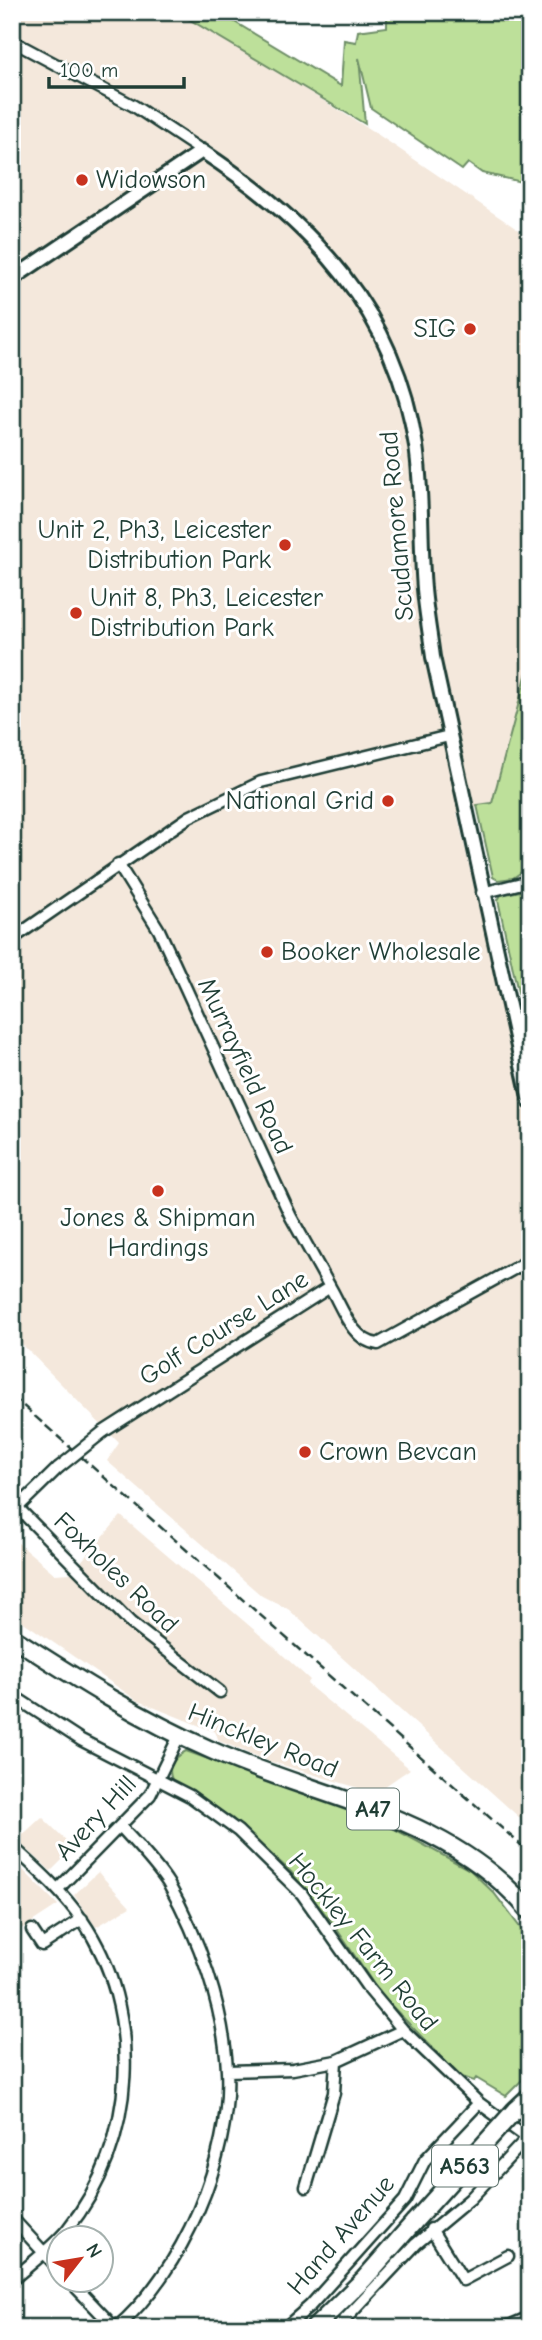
<svg xmlns="http://www.w3.org/2000/svg" width="542" height="2340" font-family="'Comic Neue',sans-serif">
<rect width="100%" height="100%" fill="#fff"/>
<filter id="ink" filterUnits="userSpaceOnUse"><feTurbulence type="fractalNoise" baseFrequency=".0143" numOctaves="2"/><feDisplacementMap in="SourceGraphic" scale="14" xChannelSelector="R" yChannelSelector="G"/><feConvolveMatrix kernelMatrix="1 2 1 2 8 2 1 2 1" color-interpolation-filters="sRGB"/></filter>
<g filter="url(#ink)">
<path fill="#f4e8dc" d="M 12,12 L 181,12 L 377,134 L 530,238 L 530,661 L 492,803 L 457,813 L 530,1129 L 530,1827 L 288,1609 L 262,1596 L 107,1461 L 119,1443 L 12,1334 Z
M 121,1516 L 273,1646 L 310,1680 L 307,1684 L 410,1769 L 375,1793 L 269,1761 L 219,1741 L 215,1732 L 138,1701 L 12,1614 L 12,1547 L 18,1543 L 55,1574 L 71,1573 Z
M 42,1817 L 74,1848 L 51,1871 L 17,1840 Z
M 14,1861 L 58,1905 L 12,1935 L 12,1863 Z
M 98,1872 L 130,1907 L 96,1927 L 74,1895 Z"/>
<path fill="#bde09a" stroke="#6e8e67" stroke-width="2" d="M 177,12 L 218,12 L 341,86 L 344,40 L 356,42 L 358,31 L 387,27 L 387,12 L 530,12 L 530,170 L 522,182 L 482,173 L 468,163 L 462,170 L 371,108 L 359,58 L 365,124 Z
M 530,661 L 530,866 L 513,878 L 498,880 L 493,877 L 477,805 L 492,803 Z
M 530,889 L 530,1048 L 498,900 L 501,895 Z
M 186,1751 L 380,1821 L 470,1870 L 494,1893 L 525,1934 L 530,1949 L 529,2073 L 506,2096 L 476,2078 L 474,2081 L 461,2077 L 381,1995 L 332,1922 L 291,1872 L 232,1818 L 172,1780 C 166,1766 175,1757 186,1751 Z"/>
<g fill="none" stroke-linecap="round" stroke-linejoin="round">
<defs>
<path id="minor" d="M 12,41 L 134,106 L 202,151
M 118,864 L 159,930 L 291,1217 L 330,1287
M 482,893 L 530,881
M 12,939 L 189,817 L 261,782 L 449,736
M 103,1432 L 330,1287 C 342,1307 352,1341 378,1344 L 530,1260
M 17,1507 L 131,1623 L 220,1692
M 12,1513 L 58,1468
M 12,1695 L 81,1740 L 190,1796 L 238,1831 L 302,1894 L 368,1988 L 403,2030 L 479,2103 L 530,2140
M 12,1846 C 37,1869 62,1891 82,1920 C 145,2011 137,2143 67,2230 C 52,2248 30,2264 12,2280
M 58,1889 L 150,1795 L 179,1736
M 32,1930 L 42,1945 L 82,1919
M 227,2071 L 293,2069 L 336,2061 L 403,2030
M 12,2092 L 12,2102
M 306,2187 L 334,2093 L 336,2061
M 12,2218 L 60,2270
M 431,2229 L 463,2280 L 508,2256
M 69,2280 L 115,2328
M 116,2328 C 182,2272 232,2157 227,2070 C 224,2008 199,1937 168,1883 C 155,1863 136,1844 120,1826
M 285,2328 L 310,2306 L 405,2200 L 425,2160 L 479,2103
M 337,2328 L 416,2244 L 470,2199 L 527,2138
M 504,2328 L 530,2317"/>
<path id="tertiary" d="M 12,279 L 202,151 C 313,224 395,309 416,446 C 423,493 420,541 424,589 C 426,612 430,634 433,657 L 530,1102"/>
<path id="primary" d="M 12,1637 C 77,1679 140,1719 211,1750 C 319,1799 451,1815 530,1912"/>
<path id="trunk" d="M 515,2110 L 530,2096
M 314,2328 L 364,2279 L 414,2222"/>
</defs>
<use href="#minor" stroke="#1f3d34" stroke-width="15"/>
<use href="#tertiary" stroke="#1f3d34" stroke-width="18"/>
<use href="#primary" stroke="#1f3d34" stroke-width="21"/>
<use href="#trunk" stroke="#1f3d34" stroke-width="21"/>
<use href="#minor" stroke="#fff" stroke-width="10"/>
<use href="#tertiary" stroke="#fff" stroke-width="12"/>
<use href="#primary" stroke="#fff" stroke-width="16"/>
<use href="#trunk" stroke="#fff" stroke-width="16"/>
<path stroke="#1f3d34" stroke-width="2.5" stroke-dasharray="10 5" stroke-linecap="butt" d="M 12,1396 L 530,1853"/>
<defs>
<path id="minor-bridge" d="M 58,1468 L 103,1432"/>
<path id="trunk-bridge" d="M 414,2222 L 515,2110"/>
</defs>
<use href="#minor-bridge" stroke="#1f3d34" stroke-width="15" stroke-linecap="butt"/>
<use href="#trunk-bridge" stroke="#1f3d34" stroke-width="21" stroke-linecap="butt"/>
<use href="#minor-bridge" stroke="#fff" stroke-width="10"/>
<use href="#trunk-bridge" stroke="#fff" stroke-width="16"/>
</g>
</g>
<g fill="#c8321e" stroke="#fff" stroke-width="2.5">
<circle cx="82" cy="180" r="7"/>
<circle cx="470" cy="329" r="7"/>
<circle cx="285" cy="545" r="7"/>
<circle cx="76" cy="613" r="7"/>
<circle cx="388" cy="801" r="7"/>
<circle cx="267" cy="952" r="7"/>
<circle cx="158" cy="1191" r="7"/>
<circle cx="305" cy="1452" r="7"/>
</g>
<g text-anchor="middle" dominant-baseline="central" stroke-width="6" stroke-linejoin="round" paint-order="stroke">
<g fill="#fff" stroke="#627771" stroke-width="2">
<rect x="347" y="1788.5" width="52" height="41" rx="5"/>
<rect x="432" y="2145.5" width="66" height="41" rx="5"/>
</g>
<g font-size="24" font-weight="bold" fill="#1f3d34">
<text x="373" y="1809">A47</text>
<text x="465" y="2166">A563</text>
</g>
<g font-size="26" fill="#1f3d34" stroke="#fff" text-anchor="start">
<text x="96" y="180">Widowson</text>
<text x="456" y="329" text-anchor="end">SIG</text>
<text x="271" y="530" text-anchor="end">Unit 2, Ph3, Leicester<tspan x="271" dy="30">Distribution Park</tspan></text>
<text x="90" y="598">Unit 8, Ph3, Leicester<tspan x="90" dy="30">Distribution Park</tspan></text>
<text x="374" y="801" text-anchor="end">National Grid</text>
<text x="281" y="952">Booker Wholesale</text>
<text x="158" y="1218" text-anchor="middle">Jones &amp; Shipman<tspan x="158" dy="30">Hardings</tspan></text>
<text x="319" y="1452">Crown Bevcan</text>
</g>
<g font-size="26" fill="#1f3d34" stroke="#fff">
<text transform="translate(397 526) rotate(-95)">Scudamore Road</text>
<text transform="translate(245 1066) rotate(65)">Murrayfield Road</text>
<text transform="translate(224 1328) rotate(-32)">Golf Course Lane</text>
<text transform="translate(116 1573) rotate(44)">Foxholes Road</text>
<text transform="translate(263 1741) rotate(22)">Hinckley Road</text>
<text transform="translate(96 1818) rotate(-47)">Avery Hill</text>
<text transform="translate(363 1942) rotate(51)">Hockley Farm Road</text>
<text transform="translate(341 2235) rotate(-49)">Hand Avenue</text>
</g>
</g>
<rect width="542" height="2340" fill="none" stroke="#fff" stroke-width="42"/>
<rect x="21" y="21" width="500" height="2298" fill="none" stroke="#1f3d34" stroke-width="2.5" filter="url(#ink)"/>
<g transform="translate(80 2259) rotate(59)"><circle r="33" fill="#ffffff" stroke="#a5b1ae" stroke-width="2"/>
<path d="M0-5L12 26L0 18L-12 26Z" fill="#c8321e"/>
<text y="-10" font-size="19" font-weight="bold" text-anchor="middle" fill="#1f3d34">N</text>
</g>
<path d="M49 77v10h135v-10" fill="none" stroke="#1f3d34" stroke-width="3.5"/>
<text x="60" y="77" font-size="21" fill="#1f3d34" stroke="#ffffff" stroke-width="5" paint-order="stroke">100 m</text>
</svg>
